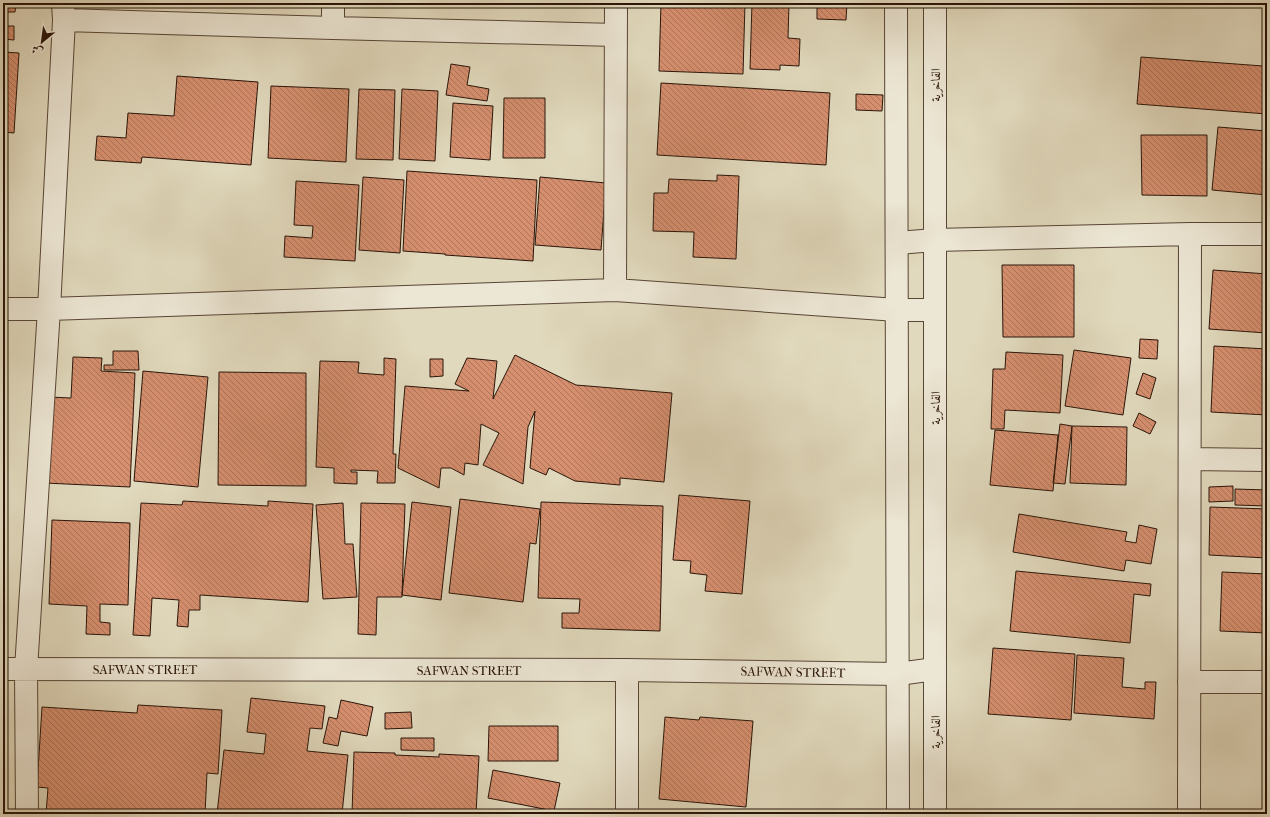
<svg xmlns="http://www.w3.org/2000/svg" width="1270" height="817" font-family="'IM FELL French Canon',Amiri,serif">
<defs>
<pattern id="building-back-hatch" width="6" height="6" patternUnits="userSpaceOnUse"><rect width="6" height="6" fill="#d68f6f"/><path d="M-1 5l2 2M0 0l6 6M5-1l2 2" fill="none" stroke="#ae7459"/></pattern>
</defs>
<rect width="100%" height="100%" fill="#e1d9bd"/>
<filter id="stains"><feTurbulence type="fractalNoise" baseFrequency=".005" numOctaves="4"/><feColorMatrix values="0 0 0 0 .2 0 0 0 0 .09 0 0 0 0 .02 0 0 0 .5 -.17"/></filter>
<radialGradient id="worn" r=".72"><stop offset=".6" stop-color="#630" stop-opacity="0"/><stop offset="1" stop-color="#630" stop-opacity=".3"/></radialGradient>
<path fill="url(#building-back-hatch)" stroke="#291408" d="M 3,3 L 16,3 L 15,12 L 3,12 Z
M 661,3 L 745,3 L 743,74 L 659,71 Z
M 752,3 L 789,3 L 788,38 L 800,39 L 799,66 L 780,65 L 780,70 L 750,69 Z
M 800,3 L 847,3 L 846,20 L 817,19 L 817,4 Z
M 3,26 L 14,26 L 14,40 L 3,39 Z
M 1265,49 L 1267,49 L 1267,114 L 1137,104 L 1141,57 L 1263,66 Z
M 3,52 L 19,53 L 14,133 L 3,132 Z
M 451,64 L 470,67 L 467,85 L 489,89 L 487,101 L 446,95 Z
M 177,76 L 258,82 L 251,165 L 142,157 L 141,163 L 95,160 L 97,136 L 126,138 L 128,113 L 174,116 Z
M 661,83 L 830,93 L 826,165 L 657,155 Z
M 271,86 L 349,89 L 346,162 L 268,158 Z
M 359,89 L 395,90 L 393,160 L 356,159 Z
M 402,89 L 438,91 L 435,161 L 399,159 Z
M 856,94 L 883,95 L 882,111 L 856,110 Z
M 504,98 L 545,98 L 545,158 L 503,158 Z
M 453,103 L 493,106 L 490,160 L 450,157 Z
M 1218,127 L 1267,131 L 1267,195 L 1212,190 Z
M 1141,135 L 1207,135 L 1207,196 L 1142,195 Z
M 407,171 L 537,180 L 533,261 L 445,255 L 445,254 L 403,251 Z
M 717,175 L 739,176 L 736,259 L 693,257 L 694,232 L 653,231 L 654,193 L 668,193 L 669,179 L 717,181 Z
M 363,177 L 404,180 L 400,253 L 359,250 Z
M 540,177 L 606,183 L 601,250 L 535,245 Z
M 296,181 L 359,185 L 355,261 L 284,257 L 285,236 L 312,238 L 313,226 L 294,225 Z
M 1002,265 L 1074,265 L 1074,337 L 1003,337 Z
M 1213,270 L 1267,274 L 1267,333 L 1209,329 Z
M 1140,339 L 1158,340 L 1157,359 L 1139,358 Z
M 1214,346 L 1267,349 L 1267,415 L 1211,412 Z
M 1074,350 L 1131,358 L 1123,415 L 1065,406 Z
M 113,351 L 138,351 L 139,370 L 104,370 L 104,365 L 113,365 Z
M 1006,352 L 1063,355 L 1060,413 L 1005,410 L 1004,429 L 991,429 L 993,369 L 1005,369 Z
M 515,355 L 576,385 L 672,393 L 664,482 L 620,478 L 620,485 L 575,481 L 549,468 L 546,475 L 530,468 L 535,411 L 528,427 L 523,484 L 483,465 L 499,433 L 481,424 L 478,465 L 465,463 L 464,475 L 451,468 L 441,468 L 439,488 L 398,468 L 405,386 L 469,391 L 455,384 L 467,358 L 497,361 L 493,399 Z
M 73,357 L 102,358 L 101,371 L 135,373 L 130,487 L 45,483 L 48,397 L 71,398 Z
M 384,358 L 396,359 L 393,454 L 396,454 L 395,483 L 377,483 L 378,471 L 351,470 L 351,472 L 357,472 L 357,484 L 334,483 L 334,468 L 316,467 L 320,361 L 359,362 L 358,373 L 384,375 Z
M 430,359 L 443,359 L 443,376 L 430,377 Z
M 143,371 L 208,377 L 198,487 L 134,481 Z
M 219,372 L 306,373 L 306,486 L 218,485 Z
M 1143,373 L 1156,378 L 1150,399 L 1136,394 Z
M 1139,413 L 1156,422 L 1150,434 L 1133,426 Z
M 1060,424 L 1072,426 L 1065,484 L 1053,483 Z
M 1072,426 L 1127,427 L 1126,485 L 1070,483 Z
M 995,430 L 1058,435 L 1053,491 L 990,485 Z
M 1233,486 L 1233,501 L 1209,502 L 1209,487 Z
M 1235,489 L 1267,490 L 1267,506 L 1235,505 Z
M 679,495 L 750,501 L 742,594 L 705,591 L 707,575 L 690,573 L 691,561 L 673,560 Z
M 460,499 L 540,509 L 536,544 L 530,543 L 523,602 L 449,593 Z
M 183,501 L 268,506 L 268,501 L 313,504 L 308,602 L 200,595 L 200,610 L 189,610 L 188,627 L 177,626 L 179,600 L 152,598 L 150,636 L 133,635 L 141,503 L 182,505 Z
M 412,502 L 451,507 L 441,600 L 402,595 Z
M 541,502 L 663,506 L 660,631 L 562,628 L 562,613 L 579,613 L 580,599 L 538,598 Z
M 343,503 L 345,544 L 353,544 L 357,597 L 323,599 L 316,505 Z
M 361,503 L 405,504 L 402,597 L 377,597 L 376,635 L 358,634 Z
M 1210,507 L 1267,509 L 1267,558 L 1209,555 Z
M 1019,514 L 1127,532 L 1125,541 L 1136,543 L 1139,525 L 1157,529 L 1151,564 L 1126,560 L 1124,571 L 1013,552 Z
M 52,520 L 130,523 L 128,605 L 100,604 L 100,622 L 110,623 L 110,635 L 86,634 L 87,606 L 49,604 Z
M 1016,571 L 1151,584 L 1150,596 L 1134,594 L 1130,643 L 1010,631 Z
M 1222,572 L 1267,574 L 1267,633 L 1220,631 Z
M 993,648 L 1075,654 L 1071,720 L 988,714 Z
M 1077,655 L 1124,658 L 1122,687 L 1145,689 L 1145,682 L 1156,682 L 1154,719 L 1074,713 Z
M 251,698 L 325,706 L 322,729 L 310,728 L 307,751 L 348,755 L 342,814 L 217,814 L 224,750 L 264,754 L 266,734 L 247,732 Z
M 341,700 L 373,707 L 367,736 L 341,731 L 338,746 L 323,743 L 329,717 L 337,719 Z
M 138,705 L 222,710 L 218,774 L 207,773 L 205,814 L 46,814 L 48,788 L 37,787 L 42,707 L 137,713 Z
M 411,712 L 412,728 L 385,729 L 385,713 Z
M 665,717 L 699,720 L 700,717 L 753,721 L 746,807 L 659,799 Z
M 489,726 L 558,726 L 558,761 L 488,761 Z
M 401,738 L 434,738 L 434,751 L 401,750 Z
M 354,752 L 395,753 L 395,755 L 439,757 L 439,754 L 479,756 L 476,814 L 352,814 Z
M 493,770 L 560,783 L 554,811 L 488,798 Z"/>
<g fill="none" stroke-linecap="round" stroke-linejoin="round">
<defs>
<path id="minor" d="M 333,3 L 333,28
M 64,20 L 333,28 L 616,35
M 897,243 L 935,240 L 1190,234 L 1267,234
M 615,290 L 616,3
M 3,309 L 49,309 L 615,290 L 897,310 L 935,310
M 1190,459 L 1267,460
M 3,669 L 627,670 L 898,674 L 935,669
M 627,670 L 627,814
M 1189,682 L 1267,682
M 27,814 L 26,669 L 49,309 L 64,20 L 63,3
M 1189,814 L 1190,234"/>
<path id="tertiary" d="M 896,3 L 898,814
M 935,3 L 935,814"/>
</defs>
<use href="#minor" stroke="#574535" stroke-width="24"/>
<use href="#tertiary" stroke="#574535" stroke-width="24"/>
<use href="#minor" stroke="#ece6d4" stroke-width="22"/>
<use href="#tertiary" stroke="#ece6d4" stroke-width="22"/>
</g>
<g text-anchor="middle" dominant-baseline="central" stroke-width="4" stroke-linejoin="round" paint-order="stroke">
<g font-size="13" fill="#291408" stroke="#ece6d4">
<text transform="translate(935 85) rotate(-90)">الفاخرية</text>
<text transform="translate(935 408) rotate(-90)">الفاخرية</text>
<text x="145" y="669">SAFWAN STREET</text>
<text x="469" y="670">SAFWAN STREET</text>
<text transform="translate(793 672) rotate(1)">SAFWAN STREET</text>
<text transform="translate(935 732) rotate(-90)">الفاخرية</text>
</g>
</g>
<rect width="1270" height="817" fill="none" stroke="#e1d9bd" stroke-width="16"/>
<rect x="4" y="4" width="1262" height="809" fill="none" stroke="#291408" stroke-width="2"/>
<rect x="8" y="8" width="1254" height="801" fill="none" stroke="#291408"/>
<g transform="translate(42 42) rotate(209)" stroke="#ece6d4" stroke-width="3" paint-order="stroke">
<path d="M0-3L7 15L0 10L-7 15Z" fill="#291408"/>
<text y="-6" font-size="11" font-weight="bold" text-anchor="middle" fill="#291408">ش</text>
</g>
<rect width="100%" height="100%" filter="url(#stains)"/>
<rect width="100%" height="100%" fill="url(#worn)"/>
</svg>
